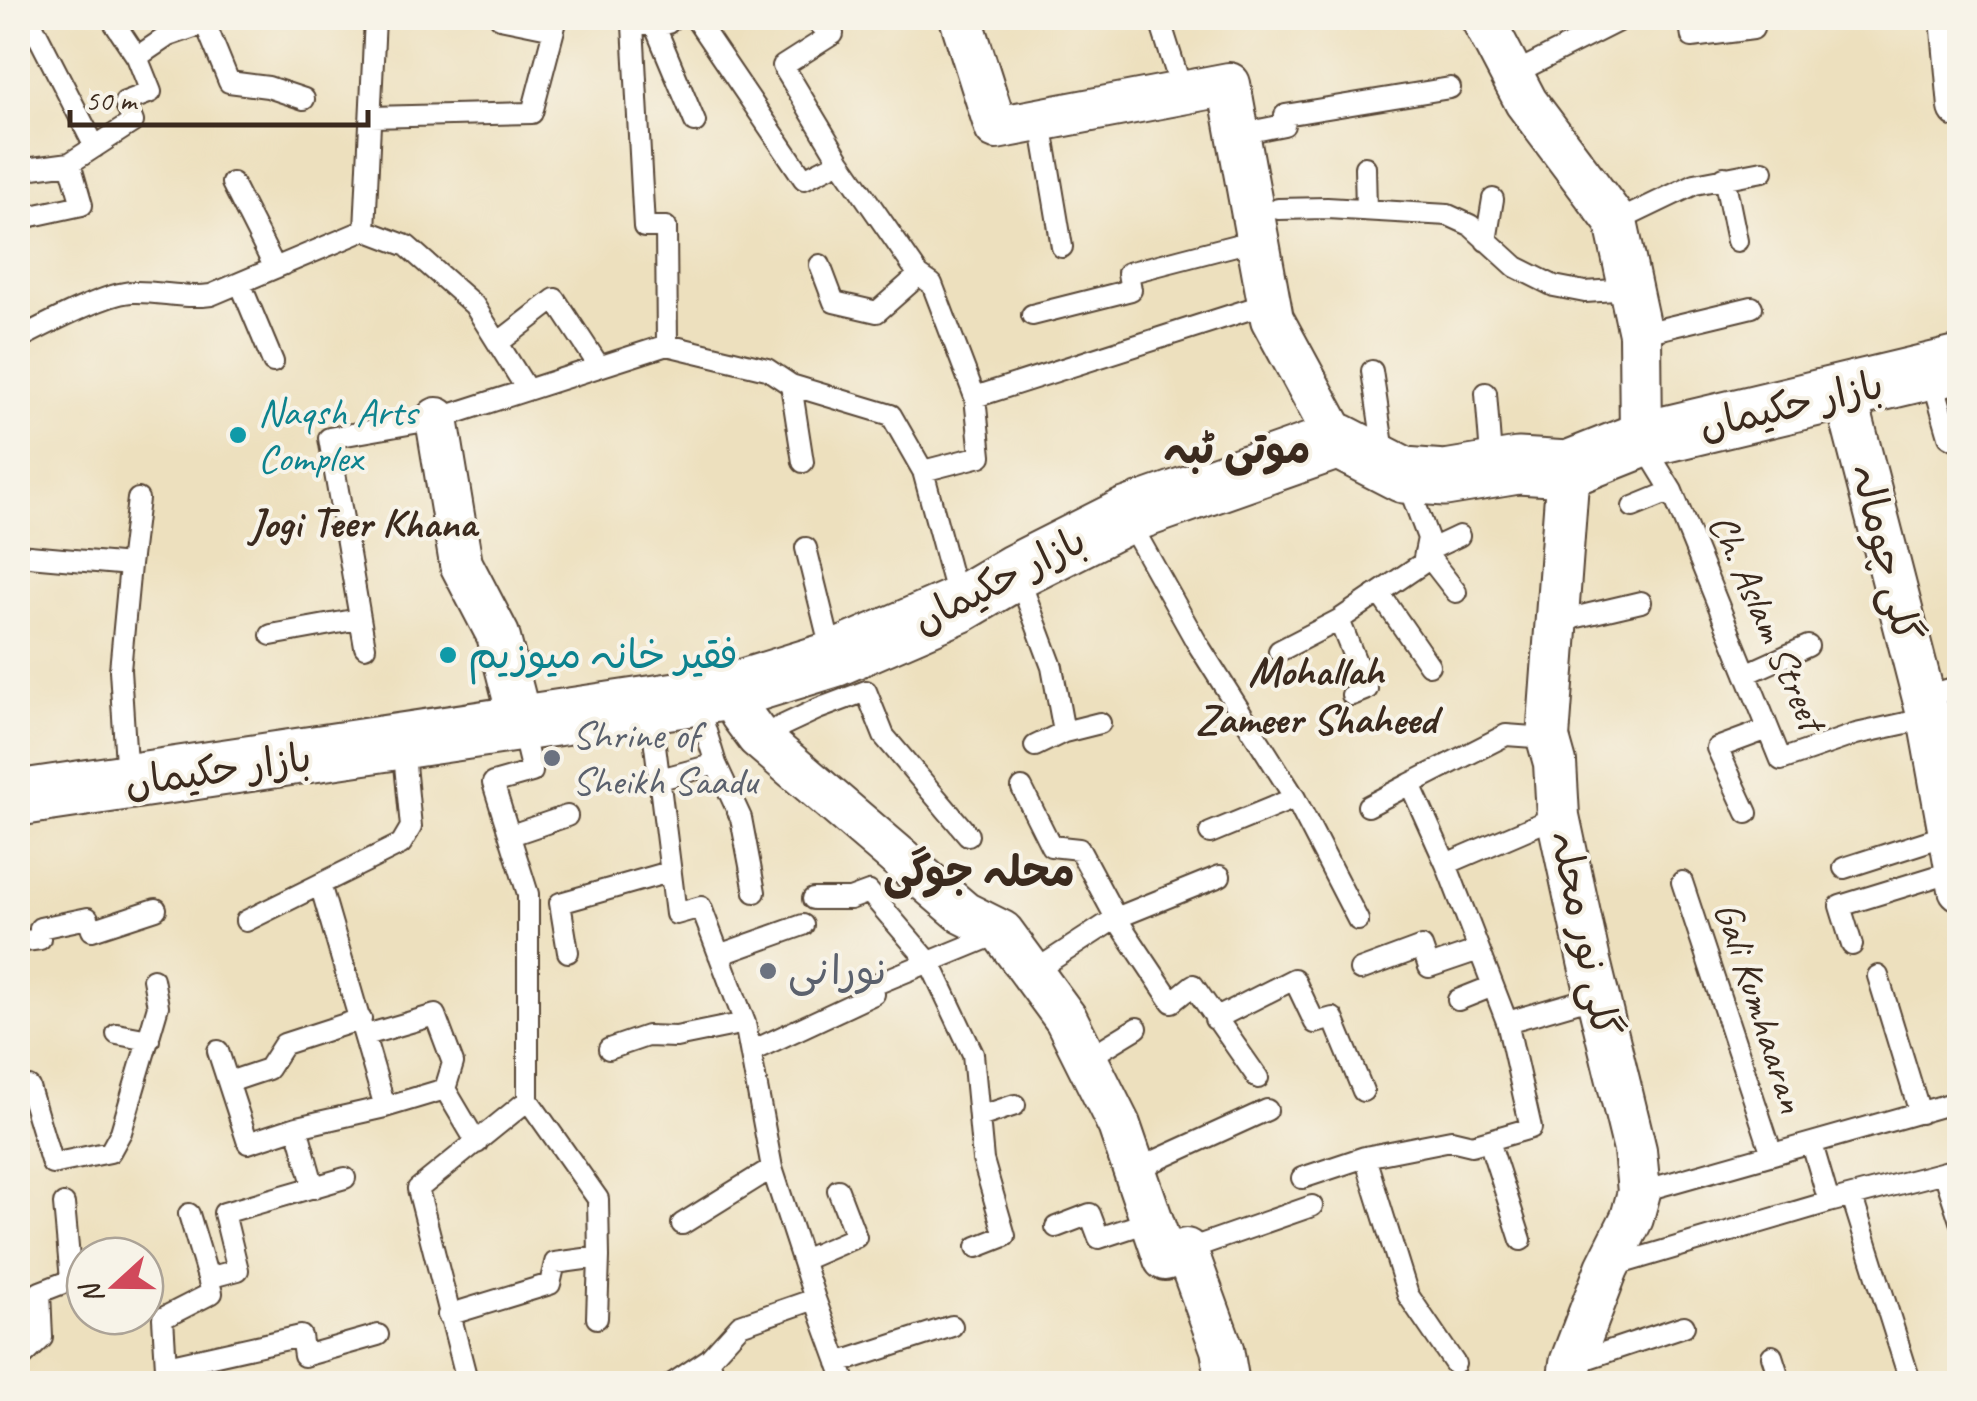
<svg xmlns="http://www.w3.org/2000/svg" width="1977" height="1401" font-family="Caveat,'Playpen Sans Arabic',sans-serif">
<rect width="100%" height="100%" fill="#f7f3e8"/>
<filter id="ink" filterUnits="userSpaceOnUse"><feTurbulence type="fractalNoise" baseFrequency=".01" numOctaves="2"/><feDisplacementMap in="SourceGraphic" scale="20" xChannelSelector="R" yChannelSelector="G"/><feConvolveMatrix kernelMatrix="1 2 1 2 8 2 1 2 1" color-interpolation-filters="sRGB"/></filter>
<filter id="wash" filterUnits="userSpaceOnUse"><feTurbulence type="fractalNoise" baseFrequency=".0048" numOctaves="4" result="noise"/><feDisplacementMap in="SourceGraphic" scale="40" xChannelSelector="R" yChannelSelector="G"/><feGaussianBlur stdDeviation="2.25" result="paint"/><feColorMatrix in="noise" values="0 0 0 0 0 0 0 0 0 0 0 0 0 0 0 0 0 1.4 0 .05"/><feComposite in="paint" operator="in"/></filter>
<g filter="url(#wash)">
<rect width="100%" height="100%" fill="#ede0be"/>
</g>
<g filter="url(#ink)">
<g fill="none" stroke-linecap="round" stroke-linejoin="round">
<defs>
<path id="lane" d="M 29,18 L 95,147
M 111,18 L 137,57
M 500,18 L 554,29
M 695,18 L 804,179 L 840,161
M 811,18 L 833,34 L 783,66 L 840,161 L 919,275 L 932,284 L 975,397 L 981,456 L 923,471 L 958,601
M 1159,18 L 1183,94
M 1689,18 L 1692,37 L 1753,29
M 205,23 L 229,82 L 268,87 L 304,99
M 654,24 L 695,122
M 1511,75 L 1624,18
M 371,117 L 532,113 L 557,18
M 1041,122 L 1062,247
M 1239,134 L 1284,125 L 1285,115 L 1450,88
M 1365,167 L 1366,210
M 18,170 L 70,163 L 133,122 L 125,102 L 151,92 L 137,57 L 168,36 L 220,18
M 1724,177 L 1737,241
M 232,183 L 275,268
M 1278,209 L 1327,208 L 1448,215 L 1470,225 L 1516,267 L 1554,286 L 1585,292 L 1630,289
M 18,219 L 82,205 L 70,163
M 1616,222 L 1695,184 L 1763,171
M 365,230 L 375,18
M 1486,241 L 1493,199
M 820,265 L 834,302 L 877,312 L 919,275
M 240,283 L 273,362
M 1032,315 L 1131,290 L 1128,273 L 1259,239
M 1640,334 L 1752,307
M 18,339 C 43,326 107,292 133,292 C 161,291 182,299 211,295 L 365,230 L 407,246 L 474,305 L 526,388
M 498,343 L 555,299 L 599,366
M 667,345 L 666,227 L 644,227 L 633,25 L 668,23 L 668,18
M 1372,371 L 1385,459
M 1931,374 L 1949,436 L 1960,442
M 791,385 L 803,462
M 1486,393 L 1492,470
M 975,397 L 1269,303
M 1642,442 L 1672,491 L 1781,760 L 1856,734 L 1929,718
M 1633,507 L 1672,491
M 1127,518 L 1197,643 L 1295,798 L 1358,920
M 806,548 L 833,657
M 18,555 L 130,565 L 120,670 L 127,779
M 130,565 L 138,499
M 1017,573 L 1052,667 L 1064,732
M 1456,592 L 1425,552 L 1459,536
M 1380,594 L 1429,665
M 1339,620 L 1367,689 L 1352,695
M 1556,622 L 1641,602
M 271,635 L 359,619
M 365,647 L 329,438 L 437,419 L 667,345 L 767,369 L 791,385 L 891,415 L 923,471
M 1279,651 L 1339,620 L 1423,563 L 1428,538 L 1405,477
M 1746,674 L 1808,646
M 1922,697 L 1960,686
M 696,699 L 716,764 L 741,818 L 755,892
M 650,705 L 676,914 L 701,907 L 745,1023 L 772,1168 L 815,1299 L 740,1325 L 709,1359
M 758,737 L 818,709 L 866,691 L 884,736 L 968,835
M 1035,746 L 1064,732 L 1100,723
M 660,779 L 716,764
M 1022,788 L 1051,846 L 1079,849 L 1116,918 L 1172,1002 L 1193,985 L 1258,1078
M 1368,806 L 1410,784
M 1747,813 L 1717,748 L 1768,729
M 1210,833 L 1295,798
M 511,835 L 567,816
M 1446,864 L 1558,816
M 1844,868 L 1953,833
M 1682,882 L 1772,1154
M 320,884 L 385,1107 L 445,1089 L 477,1143
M 813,899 L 850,899 L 869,892 L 930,963 L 973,1054 L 983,1160 L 1005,1236 L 977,1247
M 246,921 L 401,844 L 411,827 L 403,744
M 18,942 L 40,939 L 40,928 L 88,918 L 92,930 L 156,909
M 1852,945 L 1840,906 L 1954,871
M 568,952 L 560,903 L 669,872
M 719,955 L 803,925
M 1360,970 L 1422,947 L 1429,967 L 1479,950
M 1033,972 L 1116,918 L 1220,876
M 1878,976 L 1920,1113
M 1458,1000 L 1493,986
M 1215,1019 L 1294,979 L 1315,1023 L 1333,1018 L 1363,1091
M 1507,1022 L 1597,996
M 117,1034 L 149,1040
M 366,1035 L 435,1015 L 453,1063 L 445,1089
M 609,1049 L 647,1036 L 676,1037 L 745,1023
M 218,1051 L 248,1143 L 297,1127 L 314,1188
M 752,1051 L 874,994 L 871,986 L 1000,933
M 1086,1059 L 1137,1028
M 229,1082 L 268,1069 L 284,1044 L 361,1019
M 18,1091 L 29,1087 L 52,1164 L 110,1152 L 121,1132 L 158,1006 L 153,979
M 979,1117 L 1015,1105
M 297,1127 L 385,1107
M 1489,1141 L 1521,1240
M 1812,1144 L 1829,1202
M 1365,1157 L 1408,1295 L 1455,1364
M 1135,1170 L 1267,1110
M 1944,1172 L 1960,1221
M 1302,1178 L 1365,1157 L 1451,1140 L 1472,1145 L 1531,1128 L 1507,1022 L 1446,864 L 1410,784 L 1506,735 L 1548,738
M 1639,1192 L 1960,1101
M 1852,1197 L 1911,1384
M 189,1214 L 208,1278
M 682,1224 L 772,1168
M 1056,1227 L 1090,1214 L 1099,1238 L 1151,1221
M 1186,1250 L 1312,1206
M 803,1260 L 856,1237 L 838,1190
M 1609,1267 L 1829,1202 L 1960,1168
M 815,1299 L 846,1384
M 448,1315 L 550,1284 L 555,1263 L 599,1257 L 598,1199 L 528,1100
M 597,1318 L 599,1257
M 1772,1356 L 1781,1384
M 18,1361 L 42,1338 L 40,1292 L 71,1280 L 64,1204
M 838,1363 L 952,1326
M 1573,1363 L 1684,1326
M 167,1366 L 301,1336 L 304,1356 L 378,1335
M 167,1384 L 163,1318 L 212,1293 L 208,1278 L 238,1270 L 224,1213 L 345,1178
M 468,1384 L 418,1189 L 528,1100 L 528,894 L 493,783 L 532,772 L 521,726
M 672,1384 L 709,1359 L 717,1384"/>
<path id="street" d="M 961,18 L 996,128 L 1229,84 L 1272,319 L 1338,441
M 1482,18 L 1526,102 L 1616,222 L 1640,334 L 1641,440
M 1952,18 L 1960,107
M 1845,393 L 1929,718 L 1960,889
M 437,419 L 461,564 L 498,635 L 521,724
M 1568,469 L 1548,738 L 1555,763 L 1558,816 L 1589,961 L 1635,1150 L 1639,1192 L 1632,1218 L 1607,1268 L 1571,1363 L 1568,1384
M 731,690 L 741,714 L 758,737 L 964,913 L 1002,932 L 1066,1019 L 1119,1125 L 1165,1259 L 1186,1250 L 1222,1349 L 1228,1384"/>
<path id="secondary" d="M 18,798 L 724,693 L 834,659 L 959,605 L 1017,571 L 1126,516 L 1338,441 L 1404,475 L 1445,478 L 1518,466 L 1568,469 L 1641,440 L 1960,364"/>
</defs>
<use href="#lane" stroke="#564536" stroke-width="24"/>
<use href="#street" stroke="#564536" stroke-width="46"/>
<use href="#secondary" stroke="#564536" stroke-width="59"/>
<use href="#lane" stroke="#fff" stroke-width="20"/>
<use href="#street" stroke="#fff" stroke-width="42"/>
<use href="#secondary" stroke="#fff" stroke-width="55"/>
</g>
</g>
<g fill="#0f9aa8" stroke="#f7f3e8" stroke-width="4">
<circle cx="238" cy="435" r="10"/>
<circle cx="448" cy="655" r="10"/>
</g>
<g fill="#6b7280" stroke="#f7f3e8" stroke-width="4">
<circle cx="552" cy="758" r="10"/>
<circle cx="768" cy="971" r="10"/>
</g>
<g text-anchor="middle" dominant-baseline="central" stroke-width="8" stroke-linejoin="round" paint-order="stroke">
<g font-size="40" fill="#3b2a1e" stroke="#f7f3e8">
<text transform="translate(1791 405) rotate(-13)">بازار حکیماں</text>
<text transform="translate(1886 553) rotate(76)">گلی چومالہ</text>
<text transform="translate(999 580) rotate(-27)">بازار حکیماں</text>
<text transform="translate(1767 622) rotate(66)">Ch. Aslam Street</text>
<text transform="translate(218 770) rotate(-8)">بازار حکیماں</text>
<text transform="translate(1585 934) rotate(78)">گلی نور محلہ</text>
<text transform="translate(1760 1007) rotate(72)">Gali Kumhaaran</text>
</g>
<g font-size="40" fill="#0d838f" stroke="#f7f3e8" text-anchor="start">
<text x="258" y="412">Naqsh Arts<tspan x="258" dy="46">Complex</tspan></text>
<text x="468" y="655">فقیر خانہ میوزیم</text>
</g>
<g font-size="40" fill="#5b616d" stroke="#f7f3e8" text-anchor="start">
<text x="572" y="735">Shrine of<tspan x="572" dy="46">Sheikh Saadu</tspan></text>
<text x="788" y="971">نورانی</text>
</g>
<g font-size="42" font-weight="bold" fill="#3b2a1e" stroke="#f7f3e8">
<text x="1237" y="449">موتی ٹبہ</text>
<text x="363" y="523">Jogi Teer Khana</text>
<text x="1316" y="671">Mohallah<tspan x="1316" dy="48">Zameer Shaheed</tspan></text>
<text x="979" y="872">محلہ جوگی</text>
</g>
</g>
<rect width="1977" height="1401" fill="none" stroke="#f7f3e8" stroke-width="60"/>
<g transform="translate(115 1286) rotate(249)"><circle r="48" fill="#f7f3e8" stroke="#aca397" stroke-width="2.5"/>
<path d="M0-8L18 38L0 25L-18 38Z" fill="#d1495b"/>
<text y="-15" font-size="28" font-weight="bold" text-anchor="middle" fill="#3b2a1e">N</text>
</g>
<path d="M70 110v15h298v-15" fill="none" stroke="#3b2a1e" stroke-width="5"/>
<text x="85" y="110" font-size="30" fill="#3b2a1e" stroke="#f7f3e8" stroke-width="8" paint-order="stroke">50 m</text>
</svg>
